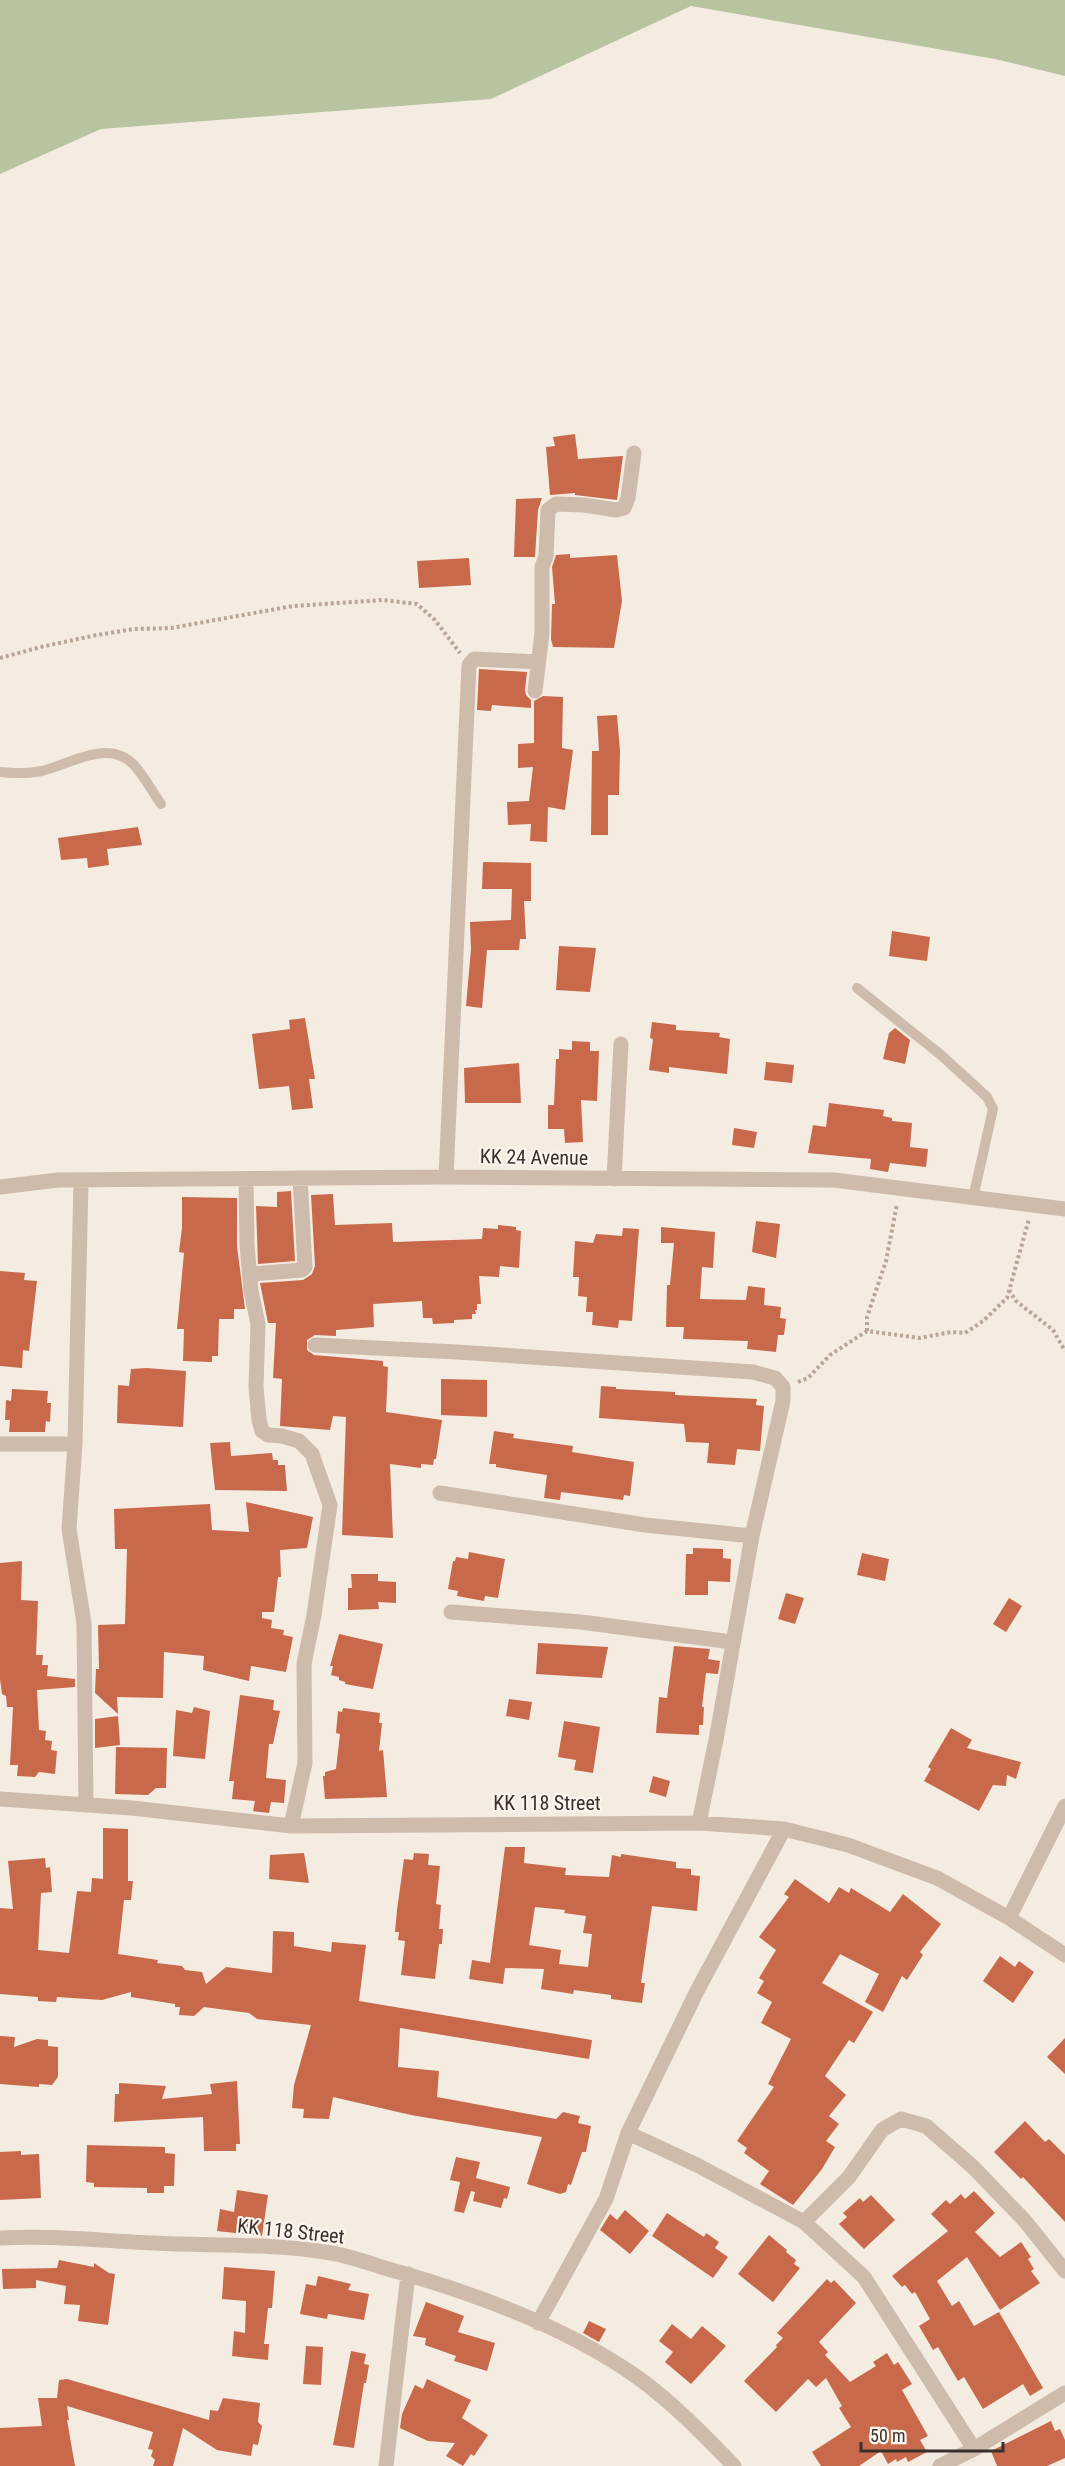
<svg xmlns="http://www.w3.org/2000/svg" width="1065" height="2466" font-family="'Roboto Condensed',sans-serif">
<rect width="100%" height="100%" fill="#f4ebe1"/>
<path fill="#b8c4a0" d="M 0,0 L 1065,0 L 1065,76 L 995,59 L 691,6 L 491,99 L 101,129 L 0,174 Z"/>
<path fill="#c8694b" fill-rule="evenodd" d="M 575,434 L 578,459 L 623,456 L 617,500 L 575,495 L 575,493 L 550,495 L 546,447 L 555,446 L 553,437 Z
M 542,498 L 538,510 L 535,557 L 514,557 L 516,499 Z
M 570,554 L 570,558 L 617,555 L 622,601 L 614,648 L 553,647 L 551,639 L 552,604 L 555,604 L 552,567 L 556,555 Z
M 469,558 L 471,585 L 419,588 L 417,561 Z
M 479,669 L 527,672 L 525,690 L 526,695 L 531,700 L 531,708 L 492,705 L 491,711 L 477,710 Z
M 543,696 L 563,697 L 562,748 L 573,750 L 565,810 L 548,807 L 547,842 L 530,841 L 531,824 L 508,825 L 507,802 L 529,801 L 533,767 L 518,768 L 518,744 L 534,743 L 534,701 Z
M 617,715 L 620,751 L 619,795 L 608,795 L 608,835 L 591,835 L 592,751 L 599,751 L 597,716 Z
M 138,827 L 142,845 L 107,849 L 109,865 L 88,868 L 87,858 L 61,860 L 58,838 Z
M 483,862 L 531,863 L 531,901 L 524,901 L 526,939 L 520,939 L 519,950 L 487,950 L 482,1008 L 466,1006 L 471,949 L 470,922 L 511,920 L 512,889 L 482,889 Z
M 892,931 L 930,937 L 927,961 L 889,956 Z
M 559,946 L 596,948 L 590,992 L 556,990 Z
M 305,1018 L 315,1079 L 309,1079 L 313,1108 L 292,1110 L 289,1086 L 259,1089 L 252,1034 L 290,1029 L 289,1020 Z
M 652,1022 L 676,1025 L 676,1030 L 720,1033 L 719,1037 L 730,1039 L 727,1074 L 669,1067 L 669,1073 L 649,1070 L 653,1039 L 650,1038 Z
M 895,1028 L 910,1040 L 905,1064 L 883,1059 L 889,1033 Z
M 572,1041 L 590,1042 L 590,1051 L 599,1051 L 597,1101 L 581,1100 L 583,1142 L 565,1143 L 564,1129 L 548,1129 L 548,1105 L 554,1105 L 556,1059 L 559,1059 L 559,1049 L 572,1050 Z
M 766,1062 L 794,1065 L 792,1083 L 764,1080 Z
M 519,1063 L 521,1103 L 465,1103 L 464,1068 Z
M 829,1103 L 884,1110 L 883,1116 L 892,1118 L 892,1121 L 912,1123 L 910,1147 L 928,1149 L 926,1167 L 890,1163 L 888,1172 L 870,1169 L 871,1159 L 808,1153 L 813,1125 L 826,1127 Z
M 734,1128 L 757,1132 L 754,1148 L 732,1145 Z
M 291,1191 L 295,1261 L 258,1264 L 256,1206 L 277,1207 L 277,1192 Z
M 333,1194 L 335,1225 L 392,1223 L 393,1242 L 482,1239 L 483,1228 L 498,1229 L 498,1225 L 516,1227 L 516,1230 L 521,1231 L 519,1268 L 500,1266 L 499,1277 L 479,1276 L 481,1304 L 477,1304 L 477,1310 L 475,1310 L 476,1314 L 472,1314 L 472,1319 L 454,1320 L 454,1323 L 433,1324 L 432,1318 L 423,1318 L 422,1301 L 373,1304 L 374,1327 L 336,1330 L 336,1336 L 315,1335 L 307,1340 L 307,1350 L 314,1355 L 383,1361 L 383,1366 L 388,1367 L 386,1412 L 442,1420 L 436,1459 L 434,1459 L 433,1465 L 421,1464 L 421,1468 L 390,1464 L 393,1538 L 342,1535 L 346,1417 L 333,1416 L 330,1430 L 280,1426 L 282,1379 L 273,1378 L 276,1323 L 268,1323 L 260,1283 L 303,1280 L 312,1274 L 315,1266 L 311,1195 Z
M 182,1197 L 237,1198 L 237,1246 L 245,1309 L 234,1309 L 234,1319 L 219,1319 L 218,1356 L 212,1356 L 212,1362 L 183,1361 L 184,1329 L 177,1329 L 184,1253 L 179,1252 L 182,1228 Z
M 756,1221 L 780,1224 L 776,1258 L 752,1252 Z
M 661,1227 L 715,1232 L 713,1268 L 702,1267 L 700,1299 L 746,1300 L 748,1286 L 765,1288 L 764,1305 L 781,1307 L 780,1318 L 786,1319 L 784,1335 L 778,1335 L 776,1352 L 747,1349 L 748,1341 L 683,1339 L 684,1327 L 666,1327 L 667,1285 L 670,1285 L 674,1243 L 661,1243 Z
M 623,1228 L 639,1229 L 632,1321 L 619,1320 L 618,1328 L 592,1325 L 593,1312 L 586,1312 L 587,1297 L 578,1296 L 579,1277 L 573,1277 L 575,1241 L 593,1243 L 596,1234 L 622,1236 Z
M 0,1271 L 25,1273 L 24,1280 L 37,1281 L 29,1351 L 23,1350 L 22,1368 L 0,1366 Z
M 146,1368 L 186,1371 L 183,1427 L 117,1423 L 118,1385 L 129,1386 L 131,1369 Z
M 441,1379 L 487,1380 L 487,1417 L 441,1415 Z
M 601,1386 L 616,1387 L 616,1389 L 675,1392 L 675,1395 L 757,1399 L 756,1405 L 764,1406 L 760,1451 L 737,1449 L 735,1465 L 707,1463 L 709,1443 L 686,1442 L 684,1424 L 599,1418 Z
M 12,1389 L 48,1391 L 47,1403 L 51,1403 L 50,1422 L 46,1421 L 45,1432 L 9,1432 L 10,1420 L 5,1420 L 6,1400 L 11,1401 Z
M 494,1431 L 514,1434 L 513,1438 L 573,1446 L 572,1452 L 634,1462 L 630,1496 L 624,1495 L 623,1500 L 561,1492 L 560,1500 L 544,1498 L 547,1475 L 496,1467 L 496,1464 L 489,1464 Z
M 230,1442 L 231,1456 L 272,1453 L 273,1460 L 278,1460 L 278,1465 L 285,1465 L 287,1491 L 215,1490 L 210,1443 Z
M 246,1502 L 313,1517 L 307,1548 L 280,1550 L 281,1577 L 278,1577 L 274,1612 L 262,1612 L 262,1618 L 272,1620 L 271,1628 L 284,1630 L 283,1635 L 293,1637 L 286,1672 L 251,1666 L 249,1681 L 203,1670 L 204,1656 L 164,1652 L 163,1698 L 117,1697 L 118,1714 L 95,1693 L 96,1669 L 99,1669 L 98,1625 L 125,1624 L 127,1549 L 115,1549 L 114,1509 L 210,1504 L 212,1530 L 249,1532 Z
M 693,1548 L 723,1549 L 723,1558 L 731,1559 L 730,1582 L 708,1581 L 708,1595 L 685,1595 L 686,1554 L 693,1554 Z
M 469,1552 L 505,1559 L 498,1598 L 485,1596 L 484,1601 L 457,1596 L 458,1591 L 448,1589 L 453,1561 L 455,1561 L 456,1557 L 468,1559 Z
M 862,1553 L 889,1559 L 885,1581 L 857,1575 Z
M 22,1561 L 21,1600 L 38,1601 L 36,1655 L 43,1655 L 42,1665 L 48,1665 L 47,1676 L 75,1679 L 75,1687 L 37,1690 L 39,1730 L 46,1731 L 45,1740 L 52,1741 L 51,1750 L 57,1751 L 55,1774 L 39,1772 L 35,1777 L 17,1776 L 18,1765 L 10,1765 L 13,1707 L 7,1707 L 6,1696 L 2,1694 L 0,1679 L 0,1563 Z
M 351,1574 L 378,1574 L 378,1581 L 396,1582 L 396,1603 L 378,1602 L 379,1609 L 348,1610 L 348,1588 L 352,1588 Z
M 786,1593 L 804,1598 L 795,1624 L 778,1619 Z
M 1009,1598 L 1022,1606 L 1006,1632 L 993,1624 Z
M 339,1634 L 383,1644 L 373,1689 L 345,1684 L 345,1682 L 339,1680 L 339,1677 L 331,1675 L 333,1666 L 330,1666 Z
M 538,1643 L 608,1647 L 602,1678 L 536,1674 Z
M 674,1646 L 710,1649 L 708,1659 L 720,1661 L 718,1674 L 706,1673 L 702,1707 L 704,1707 L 703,1725 L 699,1725 L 699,1735 L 656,1733 L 659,1697 L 667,1698 Z
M 240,1695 L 274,1700 L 273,1710 L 280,1711 L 273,1744 L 269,1744 L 266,1778 L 286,1780 L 284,1803 L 271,1802 L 269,1813 L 253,1811 L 255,1801 L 232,1799 L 234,1781 L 229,1781 Z
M 509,1699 L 532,1702 L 529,1720 L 506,1716 Z
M 194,1707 L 210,1711 L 205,1759 L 173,1756 L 176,1710 L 192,1713 Z
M 343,1708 L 380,1713 L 379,1723 L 382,1723 L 379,1751 L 383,1750 L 387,1797 L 325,1799 L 323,1776 L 325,1776 L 325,1772 L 336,1769 L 340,1734 L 336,1733 L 338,1711 L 342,1712 Z
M 118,1716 L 120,1745 L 95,1748 L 95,1719 Z
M 564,1721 L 600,1727 L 593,1773 L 574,1770 L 576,1760 L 558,1757 Z
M 951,1728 L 972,1740 L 967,1748 L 1021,1762 L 1016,1779 L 1007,1775 L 1006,1786 L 993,1785 L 979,1811 L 924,1781 L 931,1769 L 928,1767 Z
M 116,1747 L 167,1748 L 166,1788 L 156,1788 L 148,1795 L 115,1794 Z
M 653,1776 L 670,1781 L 666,1797 L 649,1792 Z
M 103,1828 L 128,1829 L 128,1881 L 133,1881 L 131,1900 L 124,1900 L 118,1954 L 158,1960 L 157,1963 L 182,1966 L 185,1970 L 202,1972 L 206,1984 L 226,1967 L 272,1973 L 273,1931 L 294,1932 L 294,1946 L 331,1952 L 332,1942 L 366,1945 L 359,2001 L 592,2040 L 589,2059 L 400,2028 L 398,2067 L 439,2071 L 437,2097 L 556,2119 L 563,2112 L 580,2116 L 578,2123 L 591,2126 L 586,2152 L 582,2152 L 571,2185 L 568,2184 L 566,2192 L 560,2194 L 527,2184 L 542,2137 L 411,2115 L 333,2097 L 329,2119 L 303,2118 L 304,2109 L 292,2108 L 294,2085 L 311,2025 L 257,2019 L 249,2013 L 204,2007 L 194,2016 L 179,2015 L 180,2007 L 175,2007 L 175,2004 L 131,1997 L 131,1992 L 102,2000 L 57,1997 L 56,2002 L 38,2001 L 38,1997 L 0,1994 L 0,1908 L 13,1909 L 8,1861 L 45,1858 L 46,1868 L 50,1867 L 52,1892 L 41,1893 L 38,1950 L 69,1953 L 77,1891 L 91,1892 L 92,1878 L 103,1879 Z
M 505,1847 L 525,1847 L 524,1863 L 566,1868 L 565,1875 L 609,1877 L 612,1855 L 621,1857 L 621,1854 L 676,1862 L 676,1868 L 691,1869 L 691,1875 L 700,1876 L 697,1911 L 652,1906 L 641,1983 L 645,1983 L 642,2003 L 611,1999 L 611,1995 L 574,1990 L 573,1994 L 541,1989 L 544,1969 L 505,1968 L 503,1984 L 469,1979 L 472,1960 L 490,1963 ZM 535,1907 L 565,1910 L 564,1913 L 586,1916 L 583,1933 L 592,1934 L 588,1967 L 559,1964 L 561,1950 L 529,1945 Z
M 304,1853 L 309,1883 L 269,1879 L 270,1855 Z
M 414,1853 L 429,1854 L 428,1865 L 440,1866 L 436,1904 L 441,1905 L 439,1929 L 443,1929 L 442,1944 L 439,1944 L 435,1979 L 401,1975 L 405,1941 L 398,1940 L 399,1932 L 395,1932 L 397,1910 L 404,1859 L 413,1860 Z
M 795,1879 L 829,1903 L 839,1887 L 849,1893 L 851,1888 L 890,1912 L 903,1894 L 941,1924 L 920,1952 L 923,1955 L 907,1980 L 902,1976 L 883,2012 L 865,2002 L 879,1974 L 840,1954 L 822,1983 L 873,2012 L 854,2043 L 849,2040 L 825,2076 L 846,2095 L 829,2116 L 839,2124 L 826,2141 L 835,2147 L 822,2169 L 793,2205 L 760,2184 L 769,2171 L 744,2153 L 747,2148 L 737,2141 L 774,2087 L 768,2084 L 791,2039 L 761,2023 L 772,2002 L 757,1993 L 764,1981 L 759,1978 L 776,1950 L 759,1937 L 789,1897 L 784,1894 Z
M 1000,1956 L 1015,1967 L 1019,1961 L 1034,1972 L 1013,2003 L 983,1981 Z
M 0,2036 L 15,2037 L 14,2047 L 37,2039 L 48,2040 L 48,2046 L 58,2047 L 58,2077 L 52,2085 L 39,2084 L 39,2087 L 0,2084 Z
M 1065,2038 L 1065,2074 L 1047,2057 Z
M 237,2081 L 240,2144 L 236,2144 L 236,2151 L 204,2151 L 203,2117 L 114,2122 L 115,2094 L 119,2094 L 119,2083 L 166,2086 L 162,2099 L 212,2094 L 210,2084 Z
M 1025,2121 L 1045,2142 L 1049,2139 L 1065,2155 L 1065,2222 L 1023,2177 L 1021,2179 L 994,2152 Z
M 87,2145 L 165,2147 L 165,2153 L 175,2154 L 174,2186 L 164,2186 L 164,2193 L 147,2193 L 147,2188 L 94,2187 L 94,2183 L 86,2182 Z
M 21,2151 L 21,2155 L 39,2154 L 41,2198 L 0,2200 L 0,2152 Z
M 456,2157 L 480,2162 L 476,2178 L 510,2187 L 507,2199 L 504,2198 L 501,2208 L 473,2201 L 475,2192 L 471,2191 L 464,2213 L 454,2211 L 460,2182 L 450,2180 Z
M 237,2190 L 268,2195 L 262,2236 L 217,2231 L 220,2209 L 234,2212 Z
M 974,2191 L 995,2213 L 975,2232 L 1000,2257 L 1021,2242 L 1031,2257 L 1028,2259 L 1034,2269 L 1031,2271 L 1040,2283 L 1000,2310 L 967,2257 L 937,2281 L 952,2306 L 959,2301 L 974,2326 L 999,2312 L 1043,2388 L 1030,2396 L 1023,2384 L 983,2409 L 964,2377 L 958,2381 L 938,2347 L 933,2350 L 919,2326 L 930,2319 L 915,2292 L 912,2294 L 905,2285 L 902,2287 L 892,2276 L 948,2231 L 931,2214 L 946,2200 L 950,2204 L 961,2194 L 965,2199 Z
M 871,2195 L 895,2220 L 864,2249 L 839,2224 L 847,2217 L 843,2213 L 860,2198 L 863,2202 Z
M 625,2210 L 649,2231 L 630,2254 L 600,2230 L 610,2214 L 617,2220 Z
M 667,2213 L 704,2237 L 706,2233 L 719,2242 L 715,2248 L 728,2257 L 713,2278 L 652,2236 Z
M 769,2235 L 787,2250 L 786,2252 L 796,2260 L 794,2264 L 800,2268 L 773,2302 L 738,2274 Z
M 59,2260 L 94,2267 L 94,2263 L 109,2273 L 115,2274 L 108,2325 L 78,2321 L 80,2305 L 64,2304 L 66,2286 L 36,2280 L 36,2288 L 3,2289 L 2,2269 L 57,2268 Z
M 224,2267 L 275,2271 L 272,2308 L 268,2308 L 264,2344 L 269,2344 L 268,2360 L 232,2356 L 234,2331 L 245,2333 L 246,2301 L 222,2299 Z
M 318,2276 L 351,2284 L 348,2290 L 369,2294 L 364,2320 L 328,2314 L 327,2319 L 300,2314 L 306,2284 L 316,2286 Z
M 827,2279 L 831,2283 L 834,2280 L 856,2303 L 819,2342 L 828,2352 L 825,2355 L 850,2382 L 876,2366 L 873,2362 L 887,2353 L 894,2365 L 898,2362 L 912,2384 L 902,2390 L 928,2436 L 920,2440 L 927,2452 L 908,2462 L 906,2457 L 897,2462 L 896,2459 L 888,2464 L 881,2451 L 859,2466 L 821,2466 L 812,2452 L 851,2427 L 839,2408 L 842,2406 L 826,2378 L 816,2387 L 808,2379 L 776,2412 L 744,2381 L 777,2347 L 776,2345 L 783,2338 L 777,2333 Z
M 426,2302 L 464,2316 L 458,2332 L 495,2343 L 487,2371 L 454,2361 L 456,2356 L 425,2345 L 426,2338 L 413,2336 Z
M 589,2321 L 606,2329 L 599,2342 L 583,2333 Z
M 672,2324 L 691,2339 L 702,2326 L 726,2346 L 691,2384 L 665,2362 L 673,2352 L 659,2341 Z
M 306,2346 L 323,2347 L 321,2385 L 303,2384 Z
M 351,2351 L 366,2354 L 364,2364 L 369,2365 L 366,2383 L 364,2383 L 354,2448 L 333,2445 Z
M 67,2379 L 209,2420 L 210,2410 L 218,2411 L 223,2398 L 260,2403 L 258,2422 L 262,2426 L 258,2445 L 253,2444 L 251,2456 L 217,2450 L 183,2428 L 173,2466 L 153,2466 L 155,2460 L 151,2456 L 153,2450 L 148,2449 L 153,2432 L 67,2406 L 69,2420 L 67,2420 L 75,2466 L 0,2466 L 0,2428 L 42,2426 L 38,2398 L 57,2398 L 59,2380 Z
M 427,2379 L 471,2400 L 462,2418 L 488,2435 L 474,2456 L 471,2454 L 463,2466 L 446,2456 L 455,2443 L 428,2441 L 400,2428 L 402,2414 L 415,2385 L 423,2389 Z
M 1051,2421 L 1055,2431 L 1060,2429 L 1065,2440 L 1065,2458 L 1047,2466 L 997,2466 L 991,2451 Z"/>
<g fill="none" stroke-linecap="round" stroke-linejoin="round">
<path stroke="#b9a596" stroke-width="4" stroke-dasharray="3 3" stroke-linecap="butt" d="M 0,658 L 45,646 L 97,635 L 134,629 L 171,628 L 293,606 L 383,600 L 417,604 L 435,620 L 460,653
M 1009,1290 L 1016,1301 L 1053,1330 L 1065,1351
M 867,1331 L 867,1317 L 886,1261 L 897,1204
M 798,1382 L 808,1378 L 830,1355 L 867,1331 L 920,1338 L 951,1332 L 965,1333 L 983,1321 L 1007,1298 L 1029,1219"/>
<path stroke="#cdbbac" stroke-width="10" d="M 0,772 C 15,773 27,774 42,771 C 71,764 108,738 134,765 C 144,776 152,791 161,804
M 857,988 L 941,1055 L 987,1097 L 993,1109 L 973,1198"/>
<path stroke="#cdbbac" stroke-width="15" d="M 535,691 L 542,633 L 542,567 L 546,556 L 548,510 L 556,504 L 584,505 L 616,510 L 624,508 L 628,498 L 634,453
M 446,1177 L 469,665 L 474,659 L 538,662
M 246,1179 L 247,1245 L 251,1291 L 258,1324 L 256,1387 L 259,1420 L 262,1431 L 268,1435 L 282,1436 L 299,1441 L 312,1454 L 330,1505 L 314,1615 L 304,1664 L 305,1763 L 291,1826
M 614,1179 L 621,1044
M 81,1181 L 75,1444 L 69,1529 L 84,1623 L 86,1805
M 0,1187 L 58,1180 L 446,1177 L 834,1180 L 1065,1209
M 250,1274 L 302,1270 L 305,1267 L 300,1178
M 315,1345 L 457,1352 L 753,1372 L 775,1378 L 783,1387 L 783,1401 L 752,1536 L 716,1740 L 699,1823
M 0,1444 L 75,1444
M 440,1493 L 645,1525 L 752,1536
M 451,1612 L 581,1622 L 732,1642
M 0,1799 L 132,1808 L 291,1826 L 699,1823 L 784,1829 L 848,1845 L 937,1878 L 1009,1918 L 1065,1955
M 1009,1918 L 1065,1806
M 628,2133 L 697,2165 L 804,2222 L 864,2277 L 974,2449
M 804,2222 L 849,2177 L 882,2130 L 901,2119 L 926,2126 L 973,2167 L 1025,2221 L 1065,2271
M 0,2238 C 52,2235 102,2241 154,2243 C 213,2246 272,2243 331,2253 C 350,2256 369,2263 388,2269 C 471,2292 566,2327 637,2377 C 672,2402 704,2435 734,2466
M 538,2323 L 606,2199 L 628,2133 L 697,1991 L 784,1829
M 386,2466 L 408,2274
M 940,2466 L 974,2449 L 1065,2393"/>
</g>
<g text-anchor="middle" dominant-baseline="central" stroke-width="4.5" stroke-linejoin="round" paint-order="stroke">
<g font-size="20" fill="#3b302b" stroke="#fbf5ee">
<text transform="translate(534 1157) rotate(1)">KK 24 Avenue</text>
<text x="547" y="1803">KK 118 Street</text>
<text transform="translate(291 2231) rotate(6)">KK 118 Street</text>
</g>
</g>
<path d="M861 2442v9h142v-9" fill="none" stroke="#3b302b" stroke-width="3"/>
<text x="870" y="2442" font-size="18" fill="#3b302b" stroke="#fbf5ee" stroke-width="4.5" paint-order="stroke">50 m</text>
</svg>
